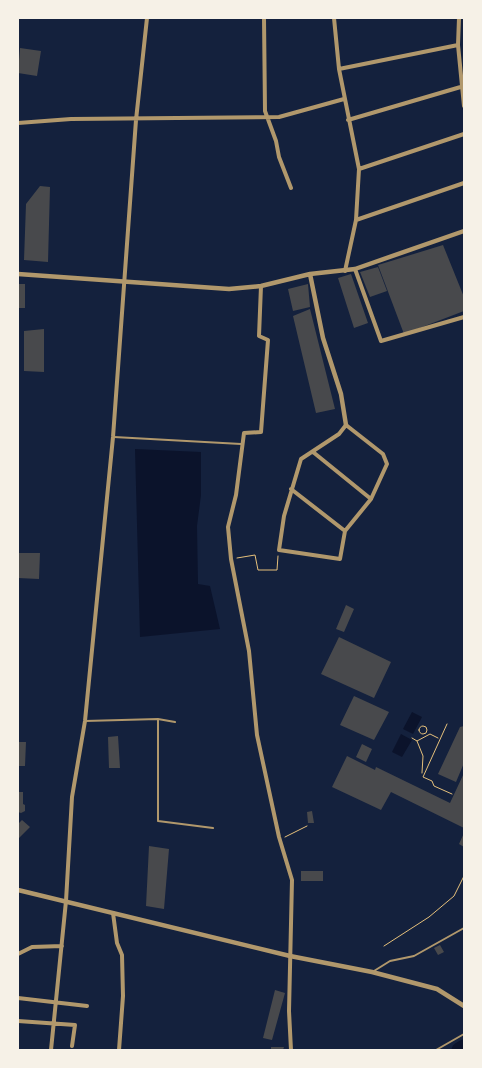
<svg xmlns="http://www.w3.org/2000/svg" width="482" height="1068" font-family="'DejaVu Sans',sans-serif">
<rect width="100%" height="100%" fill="#14213d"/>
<path fill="#0b132b" d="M 135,449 L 201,452 L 201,495 L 197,526 L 198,584 L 210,586 L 220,629 L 140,637 Z
M 412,712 L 422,717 L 413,734 L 403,729 Z
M 401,734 L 412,740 L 402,757 L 392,752 Z"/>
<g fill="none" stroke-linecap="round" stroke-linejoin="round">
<path stroke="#0b132b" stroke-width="15" d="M 459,1050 L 464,1047"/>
</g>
<path fill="#48494c" d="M 20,48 L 41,51 L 37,76 L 18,73 Z
M 40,186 L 50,187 L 48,262 L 24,260 L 26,204 Z
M 443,245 L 464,297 L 464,311 L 404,334 L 378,265 Z
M 378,267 L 387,291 L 370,297 L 360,272 Z
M 351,274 L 368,323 L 354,328 L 338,278 Z
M 18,284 L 25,284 L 25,308 L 18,308 Z
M 308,284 L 310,307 L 293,311 L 288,289 Z
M 310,309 L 335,409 L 316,413 L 293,316 Z
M 44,329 L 44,372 L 24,371 L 24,331 Z
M 18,553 L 40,553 L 39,579 L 18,578 Z
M 346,605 L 354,609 L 344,632 L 336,629 Z
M 339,637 L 391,662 L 374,698 L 321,674 Z
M 354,696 L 389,712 L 374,740 L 340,725 Z
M 464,726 L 464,763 L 456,782 L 438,774 L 460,727 Z
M 118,736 L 120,768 L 109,768 L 108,737 Z
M 18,742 L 26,742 L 25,766 L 18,766 Z
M 362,744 L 372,749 L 366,762 L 356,757 Z
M 347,756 L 375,770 L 376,767 L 450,803 L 464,773 L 464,828 L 391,792 L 381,810 L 332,787 Z
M 18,792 L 23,792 L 23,804 L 25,805 L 25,811 L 21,813 L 18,812 Z
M 312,811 L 314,823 L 308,823 L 307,812 Z
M 22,820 L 30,827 L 18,839 L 18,824 Z
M 464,833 L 464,847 L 459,844 Z
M 149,846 L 169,849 L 164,909 L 146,906 Z
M 301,871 L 323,871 L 323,881 L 301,881 Z
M 440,945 L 444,952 L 438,955 L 434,948 Z
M 275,990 L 285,993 L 272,1040 L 263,1038 Z
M 271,1047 L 284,1047 L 283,1050 L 271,1050 Z"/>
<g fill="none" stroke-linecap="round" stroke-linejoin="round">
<path stroke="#e5c07b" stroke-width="1" d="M 237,558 L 255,555 L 258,570 L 277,570 L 278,556
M 447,724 L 423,777 L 432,781 L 434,786 L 452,794
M419 730a4 4 0 1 1 8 0a4 4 0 1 1-8 0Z
M 412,738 L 417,741 L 430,734 L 438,738
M 417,741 L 423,756 L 422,773
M 285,837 L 307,826
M 384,946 L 429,917 L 454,896 L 464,876"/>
<path stroke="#b1986c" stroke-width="2" d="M 114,437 L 241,444
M 158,719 L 158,821 L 213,828
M 85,721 L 158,719 L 175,722
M 374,971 L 390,961 L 414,956 L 464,928
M 436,1050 L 464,1034"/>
<path stroke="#b1986c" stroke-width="4" d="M 264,18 L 265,111 L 276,141 L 279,157 L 291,188
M 334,18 L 339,69 L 359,169 L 356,220 L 345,271
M 459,18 L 458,45 L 464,106
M 339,69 L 458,45
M 348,120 L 464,86
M 18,123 L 71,119 L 279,117 L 344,99
M 359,169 L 464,134
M 356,220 L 464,183
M 355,269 L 381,341 L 464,317
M 261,286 L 259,336 L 268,340 L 261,432 L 244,433 L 236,495 L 228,527 L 231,559 L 249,651 L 257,735 L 279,837 L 292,880 L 289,1011 L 291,1050
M 346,425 L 383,454 L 387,464 L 371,499 L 345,531 L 340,559 L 279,550 L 284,516 L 301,459 L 339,434 Z
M 313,452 L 371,499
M 291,489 L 345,531
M 113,913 L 117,943 L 122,955 L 123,996 L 119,1050
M 18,954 L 32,947 L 62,946
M 18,998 L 87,1006
M 18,1021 L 75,1025 L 72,1046
M 51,1050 L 66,901 L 72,797 L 85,721 L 113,437 L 136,120 L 147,18"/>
<path stroke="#b1986c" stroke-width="4.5" d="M 18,274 L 229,289 L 261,286 L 310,274 L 355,269 L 464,231
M 310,274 L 323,338 L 341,394 L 346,425
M 18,890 L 290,956 L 372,972 L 437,989 L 464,1006"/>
</g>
<rect width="482" height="1068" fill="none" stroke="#f6f1e7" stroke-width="38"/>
</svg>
